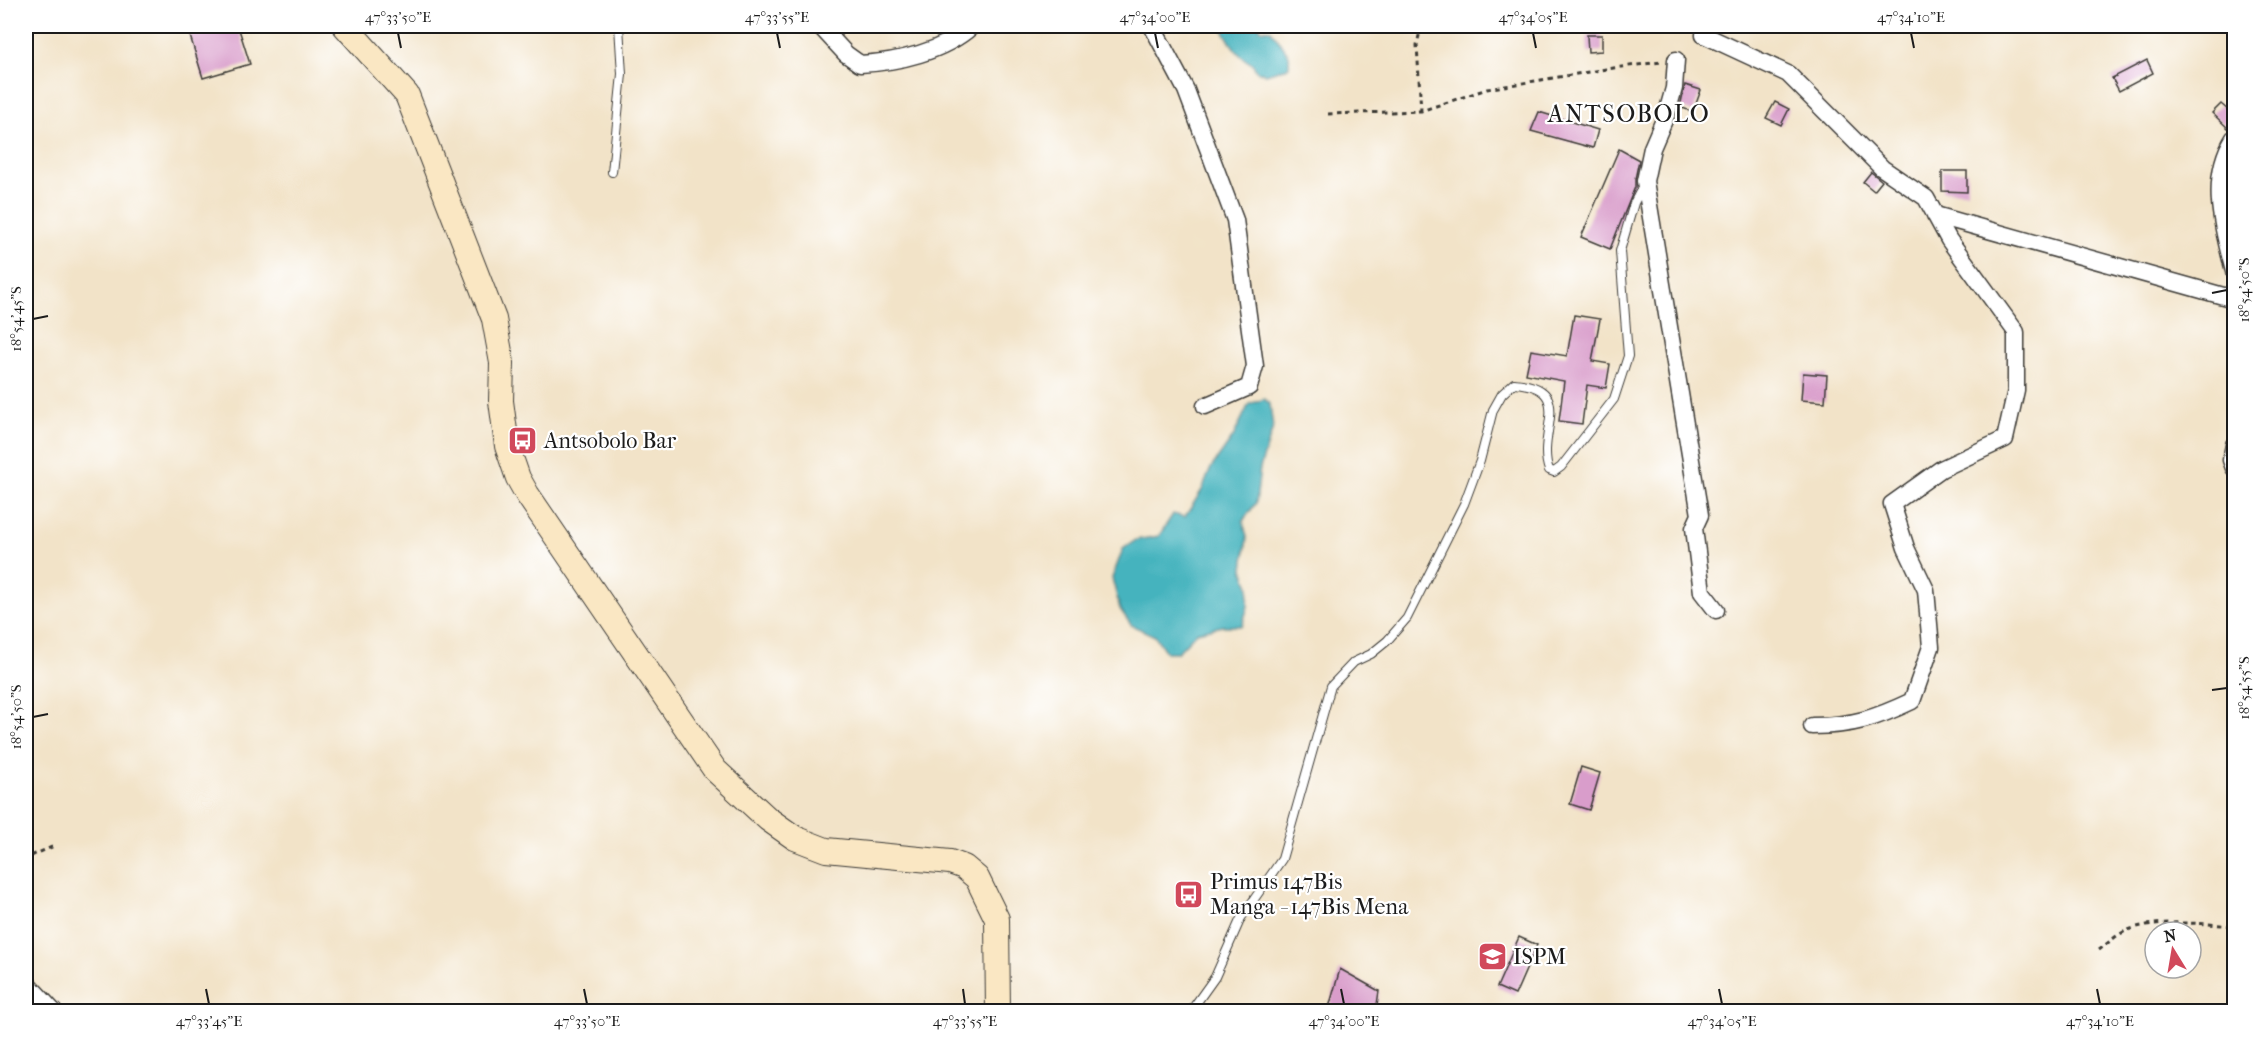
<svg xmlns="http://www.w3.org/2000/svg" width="2260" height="1037" font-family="'IM FELL French Canon',serif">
<rect width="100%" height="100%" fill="#fff"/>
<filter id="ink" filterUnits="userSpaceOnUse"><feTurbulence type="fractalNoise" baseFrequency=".0167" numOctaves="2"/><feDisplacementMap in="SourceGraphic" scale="12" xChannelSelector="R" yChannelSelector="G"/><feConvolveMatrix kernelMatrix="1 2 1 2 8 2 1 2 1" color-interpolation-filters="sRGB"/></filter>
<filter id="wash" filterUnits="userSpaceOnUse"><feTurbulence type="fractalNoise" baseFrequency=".008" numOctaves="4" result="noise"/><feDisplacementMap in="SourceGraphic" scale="24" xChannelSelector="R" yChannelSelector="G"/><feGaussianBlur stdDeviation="1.35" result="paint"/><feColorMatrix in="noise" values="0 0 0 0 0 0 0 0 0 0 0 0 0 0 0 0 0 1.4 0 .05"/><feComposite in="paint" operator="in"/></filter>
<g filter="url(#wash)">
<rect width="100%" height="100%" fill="#f2e3c8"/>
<path fill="#44b3be" stroke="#30686d" stroke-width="1.5" d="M 1221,26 L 1260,26 L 1260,29 L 1271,30 L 1289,55 L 1289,67 L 1266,74 L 1256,71 L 1253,64 C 1237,57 1229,40 1221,26 Z
M 1264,399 L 1270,404 L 1273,428 L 1260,468 L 1256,503 L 1243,521 L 1247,537 L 1243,569 L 1249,586 L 1248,606 L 1242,626 L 1223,626 L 1197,632 L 1178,652 L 1166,652 L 1155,636 L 1131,625 L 1120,609 L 1112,578 L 1123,549 L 1136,540 L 1159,536 L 1173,514 L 1185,517 L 1202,490 L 1211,468 L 1233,437 L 1249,404 Z"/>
<g id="blocks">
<path fill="#d99dcb" d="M 187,26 L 238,26 L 250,64 L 203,78 Z
M 1587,35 L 1602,35 L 1602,51 L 1588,52 Z
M 2147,60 L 2153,73 L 2119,91 L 2112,78 Z
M 1685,85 L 1701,90 L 1693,112 L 1680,107 Z
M 1775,102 L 1789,109 L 1781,125 L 1766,118 Z
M 2221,104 L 2235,116 L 2235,128 L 2229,129 L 2212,113 Z
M 1539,112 L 1598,130 L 1593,148 L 1531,131 Z
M 1619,149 L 1639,160 L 1635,179 L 1635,187 L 1610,249 L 1581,237 Z
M 1942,171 L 1967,171 L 1967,192 L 1942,191 Z
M 1871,172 L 1882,181 L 1874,191 L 1863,182 Z
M 1574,315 L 1600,319 L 1592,361 L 1610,364 L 1606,388 L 1587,385 L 1582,424 L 1559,421 L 1564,381 L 1526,374 L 1531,350 L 1567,356 Z
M 1803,373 L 1827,375 L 1825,402 L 1801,400 Z
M 1581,767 L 1600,773 L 1589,810 L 1570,804 Z
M 1519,937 L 1537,945 L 1515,995 L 1497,987 Z
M 1340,969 L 1379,991 L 1376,1011 L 1328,1011 Z"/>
</g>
</g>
<g filter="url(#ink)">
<use href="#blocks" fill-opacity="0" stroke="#3c3a36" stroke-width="1.5"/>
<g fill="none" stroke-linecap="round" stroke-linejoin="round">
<defs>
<path id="lane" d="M 612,172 L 622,74 L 619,26
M 1190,1012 L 1215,977 L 1241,918 L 1282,859 L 1331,686 L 1354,662 L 1371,654 L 1387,641 L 1407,618 L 1464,504 L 1480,461 L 1493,410 L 1502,394 L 1514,383 C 1578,388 1535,433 1549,470 L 1554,472 L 1561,467 L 1614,399 L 1628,356 L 1620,251 L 1634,203 L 1643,186"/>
<path id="street" d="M 820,26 L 846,54 L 860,64 C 898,62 943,52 972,26
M 1152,26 L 1186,90 L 1235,220 L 1255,366 L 1249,387 L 1205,406
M 1705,26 L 1704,35 L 1788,74 L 1882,168 L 1926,198 L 1949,240 L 2016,332 L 2016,390 L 2005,439 L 1941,469 L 1892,504 L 1906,548 L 1926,590 L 1931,647 L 1912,701 C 1876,718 1853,726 1812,726
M 1676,60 L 1674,88 L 1667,113 L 1652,148 L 1645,181 L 1700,515 L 1694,528 L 1702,592 L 1716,610
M 2234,138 C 2208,179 2223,229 2234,271
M 1935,215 L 2234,299
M 2234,445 L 2231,460 L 2234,468
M 26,982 L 54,1012"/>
<path id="secondary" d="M 345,26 L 407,95 L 494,319 L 502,363 L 501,401 L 507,446 L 518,478 L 527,494 L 715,770 L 768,819 L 795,838 L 826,850 L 950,862 L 964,867 L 977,878 L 997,919 L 998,1012"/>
</defs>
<use href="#lane" stroke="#3c3a36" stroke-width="10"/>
<use href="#street" stroke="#3c3a36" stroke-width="19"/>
<use href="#secondary" stroke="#3c3a36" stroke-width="26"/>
<path stroke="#3c3a36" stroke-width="3" stroke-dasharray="4.5 4.5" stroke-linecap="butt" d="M 1421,111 L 1417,45 L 1421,26
M 1328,114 L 1421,111 L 1487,89 L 1606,69 L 1661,62
M 26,863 L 33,855 L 54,846
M 2099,950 C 2107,944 2116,935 2126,931 C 2153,918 2205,924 2234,926"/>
<use href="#lane" stroke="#fff" stroke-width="8"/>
<use href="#street" stroke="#fff" stroke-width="16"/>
<use href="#secondary" stroke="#fae7c3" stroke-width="24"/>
</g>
</g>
<path fill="none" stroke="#1c1c1c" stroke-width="2" d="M 398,33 L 401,48M 777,33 L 780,48M 1155,33 L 1158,48M 1533,33 L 1536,48M 1911,33 L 1914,48M 2212,293 L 2227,290M 33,319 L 48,316M 2212,690 L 2227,688M 33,717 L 48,714M 206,989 L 209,1004M 584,989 L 587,1004M 963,989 L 965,1004M 1341,989 L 1344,1004M 1719,989 L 1722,1004M 2097,989 L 2100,1004"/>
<defs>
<symbol id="bus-square" viewBox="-11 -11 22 22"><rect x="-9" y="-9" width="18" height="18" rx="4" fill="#d1495b" stroke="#fff"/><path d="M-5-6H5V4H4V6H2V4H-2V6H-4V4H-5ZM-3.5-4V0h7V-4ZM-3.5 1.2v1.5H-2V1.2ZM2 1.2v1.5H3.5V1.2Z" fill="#fff"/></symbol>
<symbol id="university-square" viewBox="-11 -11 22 22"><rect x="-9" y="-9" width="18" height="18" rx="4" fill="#d1495b" stroke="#fff"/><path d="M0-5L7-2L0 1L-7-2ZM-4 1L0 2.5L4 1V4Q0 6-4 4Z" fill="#fff"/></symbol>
</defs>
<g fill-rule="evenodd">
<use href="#bus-square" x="506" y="424" width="33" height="33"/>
<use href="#bus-square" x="1172" y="878" width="33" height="33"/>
<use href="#university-square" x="1476" y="940" width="33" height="33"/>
</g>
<g text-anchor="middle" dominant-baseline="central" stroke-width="4.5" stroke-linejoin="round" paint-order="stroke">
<g font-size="22" fill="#1c1c1c" stroke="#fff" text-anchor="start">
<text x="544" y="441">Antsobolo Bar</text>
<text x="1210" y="882">Primus 147Bis<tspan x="1210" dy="25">Manga - 147Bis Mena</tspan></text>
<text x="1513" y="957">ISPM</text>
</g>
<g font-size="24" letter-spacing="1.5" fill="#1c1c1c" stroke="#fff">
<text x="1629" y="114">ANTSOBOLO</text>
</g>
</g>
<rect width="2260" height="1037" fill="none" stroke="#fff" stroke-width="66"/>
<g transform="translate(2173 950) rotate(349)"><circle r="28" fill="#ffffff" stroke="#a4a4a4" stroke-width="1.5"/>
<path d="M0-4.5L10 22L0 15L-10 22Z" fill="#d1495b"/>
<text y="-9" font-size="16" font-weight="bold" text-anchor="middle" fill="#1c1c1c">N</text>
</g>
<rect x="33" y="33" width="2194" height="971" fill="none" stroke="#1c1c1c" stroke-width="2"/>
<g font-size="15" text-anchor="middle" fill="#1c1c1c">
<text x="398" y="22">47°33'50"E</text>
<text x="777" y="22">47°33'55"E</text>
<text x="1155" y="22">47°34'00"E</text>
<text x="1533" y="22">47°34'05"E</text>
<text x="1911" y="22">47°34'10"E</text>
<text transform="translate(2244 290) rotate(-90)" y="5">18°54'50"S</text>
<text transform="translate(16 319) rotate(-90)" y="5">18°54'45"S</text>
<text transform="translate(2244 688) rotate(-90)" y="5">18°54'55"S</text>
<text transform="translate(16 717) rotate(-90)" y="5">18°54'50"S</text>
<text x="209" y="1026">47°33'45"E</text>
<text x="587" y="1026">47°33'50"E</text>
<text x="965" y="1026">47°33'55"E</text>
<text x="1344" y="1026">47°34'00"E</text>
<text x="1722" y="1026">47°34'05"E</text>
<text x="2100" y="1026">47°34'10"E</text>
</g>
</svg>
